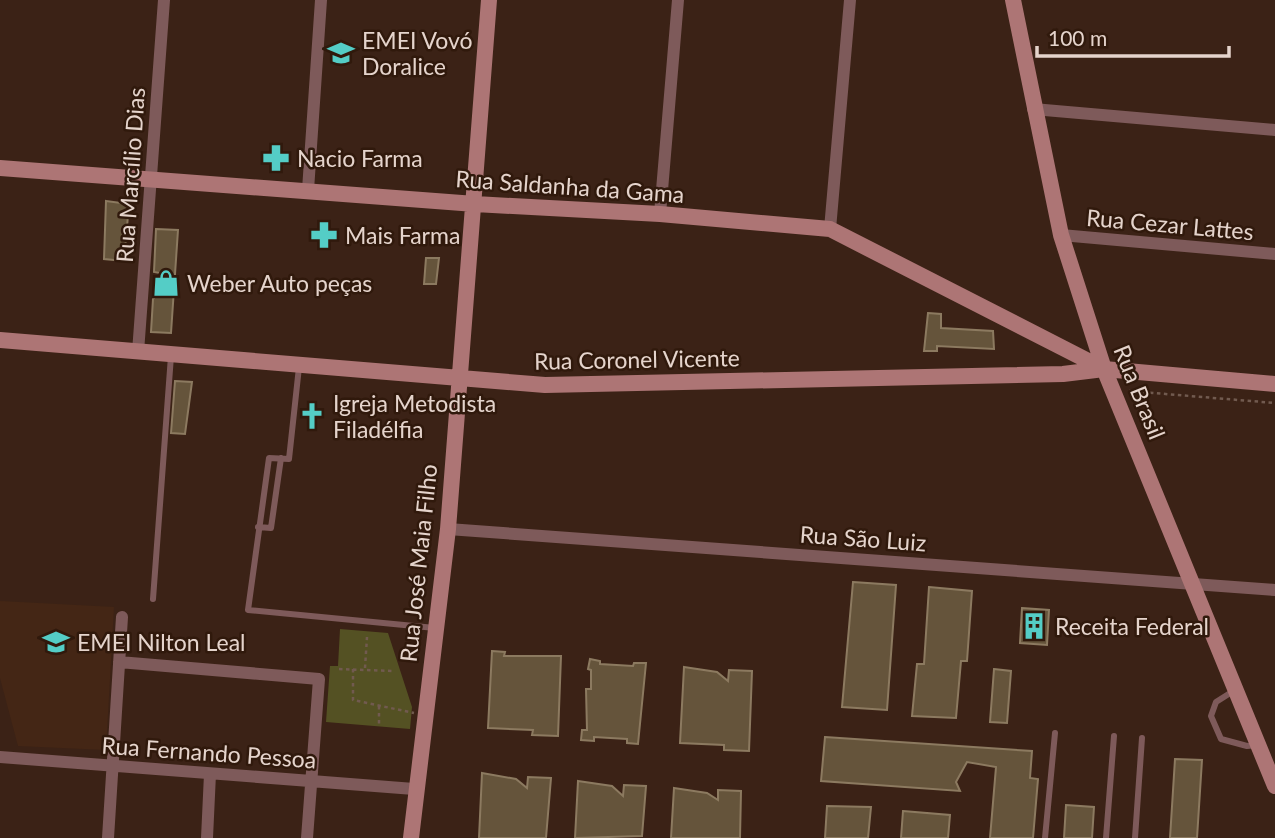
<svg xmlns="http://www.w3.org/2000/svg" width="1275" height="838" font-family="Lato,sans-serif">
<rect width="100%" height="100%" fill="#3b2216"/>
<path fill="#442615" d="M 0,601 L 114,607 L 106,750 L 18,746 L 0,678 Z"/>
<path fill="#545123" d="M 340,629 L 388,633 L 412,707 L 410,729 L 326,722 L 330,666 L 338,666 Z"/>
<path fill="#65543b" stroke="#8c7a60" stroke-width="2" d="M 106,201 L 129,204 L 124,261 L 104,259 Z
M 156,229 L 178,230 L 171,333 L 151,332 L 153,299 L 159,292 L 160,273 L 154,272 Z
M 426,258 L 439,258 L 436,284 L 424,284 Z
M 928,313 L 941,314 L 941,328 L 993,331 L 994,349 L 937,346 L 937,351 L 924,351 Z
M 175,381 L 192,382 L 185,434 L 171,433 Z
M 853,582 L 896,585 L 887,710 L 842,707 Z
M 929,587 L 972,591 L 967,661 L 961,661 L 956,718 L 912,716 L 917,664 L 924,664 Z
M 1022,608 L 1049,610 L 1047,645 L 1020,643 Z
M 492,651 L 505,652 L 504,656 L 561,656 L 558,736 L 532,735 L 533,730 L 488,728 Z
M 590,659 L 600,661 L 600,664 L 633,666 L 634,663 L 646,663 L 638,744 L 627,743 L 627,739 L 594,737 L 594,741 L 581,740 L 582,730 L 587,730 L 586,689 L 591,689 L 591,670 L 588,669 Z
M 684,667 L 717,672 L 728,681 L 729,670 L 752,671 L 749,751 L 724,750 L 724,745 L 680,743 Z
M 994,669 L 1011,671 L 1007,723 L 990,722 Z
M 825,737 L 1032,751 L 1030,778 L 1038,779 L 1033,838 L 990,838 L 996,767 L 967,762 L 956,782 L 960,791 L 821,781 Z
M 1175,759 L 1202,760 L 1197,838 L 1170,838 Z
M 482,773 L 516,779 L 527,788 L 528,777 L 551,778 L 546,838 L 479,838 Z
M 578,781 L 612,786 L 623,796 L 624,785 L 646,786 L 642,836 L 575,838 Z
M 674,788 L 707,793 L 718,800 L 718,790 L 741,791 L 740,838 L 671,838 Z
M 1066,805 L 1094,807 L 1092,838 L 1064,838 Z
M 827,806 L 871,807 L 868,838 L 825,838 Z
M 903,811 L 950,815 L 948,838 L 901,838 Z"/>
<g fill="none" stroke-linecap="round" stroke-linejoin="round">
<path stroke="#715a4f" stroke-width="2.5" stroke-dasharray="3.5 3.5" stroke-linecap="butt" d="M 1129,391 L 1275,403
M 365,668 L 367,637
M 339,669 L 392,671
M 353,669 L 353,700 L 414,713
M 379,706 L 379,724"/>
<path stroke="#7e5a5a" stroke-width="6" d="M 299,367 L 289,459 L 269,458 L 248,610 L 435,628
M 258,527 L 271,528 L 281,458
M 153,599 L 171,356
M 1235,690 L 1216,702 L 1211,716 L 1221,739 L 1247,746 L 1258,745
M 1045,838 L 1055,733
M 1106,838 L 1114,736
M 1135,838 L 1142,738"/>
<path stroke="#7e5a5a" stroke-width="12" d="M 1033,109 L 1275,130
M 308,190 L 321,0
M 660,214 L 678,0
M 830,229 L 850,0
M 1061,235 L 1275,254
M 138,352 L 164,0
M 448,529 L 1275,590
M 119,662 L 319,679 L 307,838
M 0,757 L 414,789
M 108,838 L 122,617
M 207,838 L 210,774"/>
<path stroke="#ad7575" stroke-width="16" d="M 1013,0 L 1061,235 L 1104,369 L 1275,786
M 0,168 L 475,204 L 660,214 L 830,229 L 1104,369
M 0,340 L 545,385 L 1063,374 L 1104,369 L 1275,384
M 411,838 L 448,529 L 489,0"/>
</g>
<defs>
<symbol id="school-bare" viewBox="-9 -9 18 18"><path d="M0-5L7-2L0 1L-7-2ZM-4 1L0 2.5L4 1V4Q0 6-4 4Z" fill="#54cdc6" stroke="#30190c" stroke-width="2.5" paint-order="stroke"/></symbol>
<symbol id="pharmacy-bare" viewBox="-9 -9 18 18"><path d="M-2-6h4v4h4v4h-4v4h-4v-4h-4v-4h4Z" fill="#54cdc6" stroke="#30190c" stroke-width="2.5" paint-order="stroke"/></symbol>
<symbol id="shop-bare" viewBox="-9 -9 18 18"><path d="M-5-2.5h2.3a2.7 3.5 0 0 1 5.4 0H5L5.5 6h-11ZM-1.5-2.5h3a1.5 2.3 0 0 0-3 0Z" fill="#54cdc6" stroke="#30190c" stroke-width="2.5" paint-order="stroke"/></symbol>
<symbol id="church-bare" viewBox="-9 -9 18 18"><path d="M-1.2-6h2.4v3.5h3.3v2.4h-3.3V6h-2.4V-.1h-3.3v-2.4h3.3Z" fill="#54cdc6" stroke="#30190c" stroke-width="2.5" paint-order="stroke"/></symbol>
<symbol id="building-bare" viewBox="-9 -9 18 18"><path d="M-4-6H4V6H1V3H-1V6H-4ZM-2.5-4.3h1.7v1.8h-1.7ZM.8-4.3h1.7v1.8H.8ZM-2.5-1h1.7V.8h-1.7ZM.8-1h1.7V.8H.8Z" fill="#54cdc6" stroke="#30190c" stroke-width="2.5" paint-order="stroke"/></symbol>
</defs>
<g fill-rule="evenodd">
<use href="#school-bare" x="322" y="34" width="38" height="38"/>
<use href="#pharmacy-bare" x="257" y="139" width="38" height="38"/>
<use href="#pharmacy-bare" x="305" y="216" width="38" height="38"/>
<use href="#shop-bare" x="147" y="264" width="38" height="38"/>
<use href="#church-bare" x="293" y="397" width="38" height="38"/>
<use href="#building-bare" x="1015" y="607" width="38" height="38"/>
<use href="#school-bare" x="37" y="623" width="38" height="38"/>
</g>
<g text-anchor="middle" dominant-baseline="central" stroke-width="5" stroke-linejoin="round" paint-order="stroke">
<g font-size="23" fill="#e5d4cc" stroke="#30190c" text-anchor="start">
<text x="362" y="40">EMEI Vovó<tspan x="362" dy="26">Doralice</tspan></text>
<text x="297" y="158">Nacio Farma</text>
<text x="345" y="235">Mais Farma</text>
<text x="187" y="283">Weber Auto peças</text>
<text x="333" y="403">Igreja Metodista<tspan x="333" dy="26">Filadélfia</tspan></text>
<text x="1055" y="626">Receita Federal</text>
<text x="77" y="642">EMEI Nilton Leal</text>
</g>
<g font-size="23" fill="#e5d4cc" stroke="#30190c">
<text transform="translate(130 175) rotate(-86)">Rua Marcílio Dias</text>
<text transform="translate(570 186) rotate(4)">Rua Saldanha da Gama</text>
<text transform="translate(1170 224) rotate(5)">Rua Cezar Lattes</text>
<text transform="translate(637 359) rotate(-1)">Rua Coronel Vicente</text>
<text transform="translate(1140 392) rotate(68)">Rua Brasil</text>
<text transform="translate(863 538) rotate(4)">Rua São Luiz</text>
<text transform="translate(418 563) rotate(-84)">Rua José Maia Filho</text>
<text transform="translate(209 752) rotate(4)">Rua Fernando Pessoa</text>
</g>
</g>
<path d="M1037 46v10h192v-10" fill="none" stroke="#e5d4cc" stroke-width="3.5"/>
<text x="1048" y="46" font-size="21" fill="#e5d4cc" stroke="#30190c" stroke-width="5" paint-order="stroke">100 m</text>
</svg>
